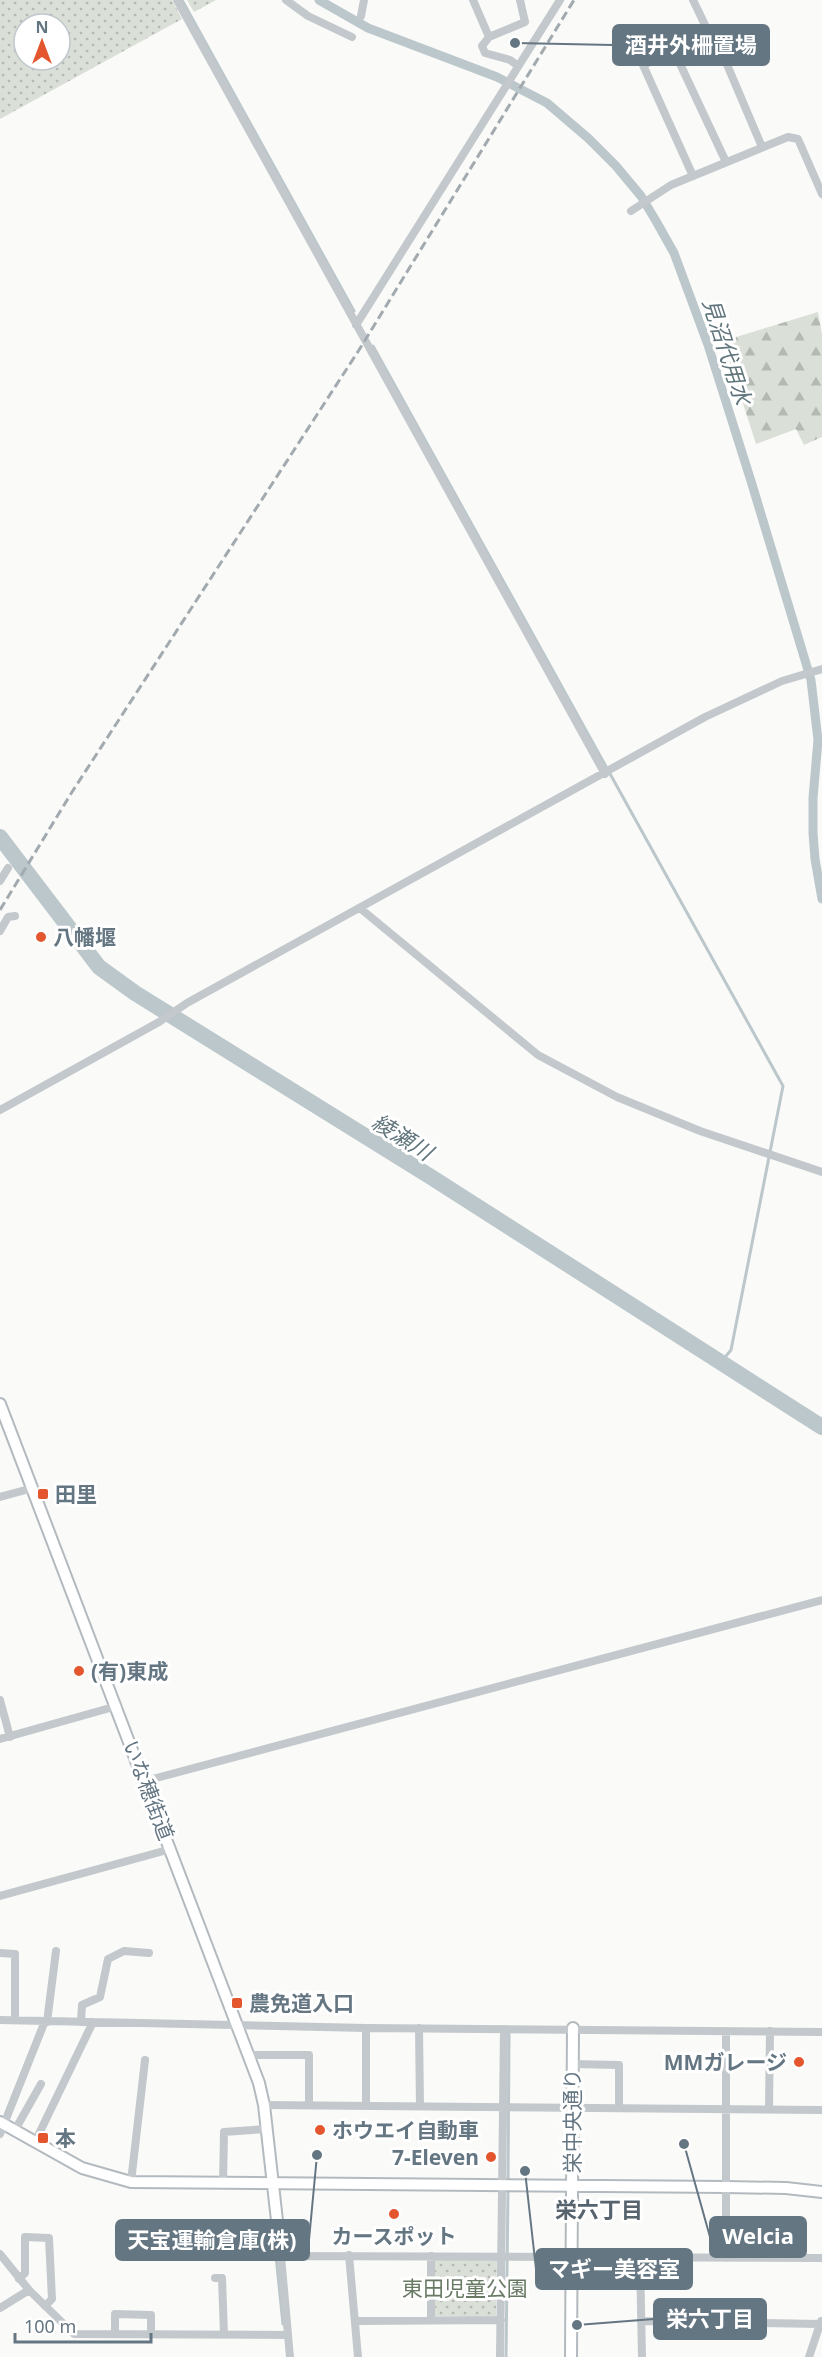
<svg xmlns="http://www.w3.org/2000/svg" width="822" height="2357" font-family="'Noto Sans','Noto Sans JP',sans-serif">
<defs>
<pattern id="grass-dots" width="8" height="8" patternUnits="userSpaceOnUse" patternTransform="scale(1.5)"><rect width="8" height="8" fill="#dadfd7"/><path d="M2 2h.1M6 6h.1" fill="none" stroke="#b4b9b4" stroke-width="1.8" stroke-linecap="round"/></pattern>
<pattern id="forest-firs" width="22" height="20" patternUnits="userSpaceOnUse" patternTransform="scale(1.5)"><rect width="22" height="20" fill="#dadfd7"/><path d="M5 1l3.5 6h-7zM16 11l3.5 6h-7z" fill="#b4b9b4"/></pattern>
</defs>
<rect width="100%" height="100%" fill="#fafaf8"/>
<path fill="url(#grass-dots)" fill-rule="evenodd" d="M 0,0 L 172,0 L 182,19 L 0,119 ZM 24,24 L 60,24 L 60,60 L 24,60 Z
M 187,0 L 216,0 L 194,12 Z
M 434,2259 L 497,2260 L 496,2317 L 433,2316 Z"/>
<path fill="url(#forest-firs)" d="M 818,312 L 822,334 L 822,437 L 804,445 L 796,429 L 756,444 L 723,341 Z"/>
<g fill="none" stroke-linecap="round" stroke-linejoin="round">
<path stroke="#bbc7cb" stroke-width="3" d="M 182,0 L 354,311
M 373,346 L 783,1086 L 731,1350 L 721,1362
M 508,2183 L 509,2034
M 276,2256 L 283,2324
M 506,2357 L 508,2189"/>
<path stroke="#bbc7cb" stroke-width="9" d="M 319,0 L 368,28 L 497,77 L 547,103 L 588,138 L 616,166 L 641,196 L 656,221 L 674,253 L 708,345 L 751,481 L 811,680 L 818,740 L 813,798 L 813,833 L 815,859 L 822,899"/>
<path stroke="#bbc7cb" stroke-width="16" d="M 0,837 L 99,967 L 135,993 L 431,1177 L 822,1427"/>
<defs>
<path id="secondary" d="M 0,1404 L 259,2083 L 264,2105 L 281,2256
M 0,2122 L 82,2168 L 131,2182 L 726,2187 L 786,2188 L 822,2192
M 571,2357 L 573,2028"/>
</defs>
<use href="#secondary" stroke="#b3babf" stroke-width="14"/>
<path stroke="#c3c8cc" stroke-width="8" d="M 177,0 L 605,774
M 286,0 L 308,16 L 352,37
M 473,0 L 489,37
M 693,0 L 706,27 L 717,41 L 762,147
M 361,16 L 364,0
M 674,51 L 726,162
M 517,65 L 510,60 L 485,53 L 482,46 L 489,37 L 525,22 L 520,0
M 693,176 L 643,65 L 711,34
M 631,211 L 671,185 L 788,137 L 798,139 L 822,194
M 356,325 L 560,0
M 0,881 L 8,868
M 361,909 L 538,1055 L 617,1097 L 700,1131 L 822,1172
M 0,931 L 8,917 L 15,916
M 0,1110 L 159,1022 L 187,1003 L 705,717 L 782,681 L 822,669
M 0,1497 L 33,1488
M 0,1700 L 10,1737
M 0,1739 L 117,1706
M 145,1781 L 822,1600
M 0,1896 L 171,1849
M 0,1953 L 15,1954 L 15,2020
M 0,2020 L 366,2028 L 822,2032
M 47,2022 L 56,1951
M 81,2022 L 82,2005 L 100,1997 L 108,1959 L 124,1951 L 149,1953
M 366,2028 L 366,2106
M 419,2028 L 420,2106
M 726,2031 L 726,2258
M 249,2056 L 256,2055 L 309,2055 L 309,2105
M 572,2064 L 619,2065 L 619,2108
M 264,2105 L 822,2110
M 769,2109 L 770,2031
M 15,2130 L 41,2084
M 0,2134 L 45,2021
M 35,2142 L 93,2022
M 131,2182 L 145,2060
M 223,2184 L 224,2132 L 266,2129
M 0,2254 L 29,2290 L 74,2334 L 288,2335
M 349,2255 L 358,2357
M 640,2257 L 642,2357
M 215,2278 L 222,2278 L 224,2334
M 19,2279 L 25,2273 L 25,2237 L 49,2238 L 52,2299 L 45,2306
M 0,2308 L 29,2290
M 431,2320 L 431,2256
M 355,2321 L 501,2320
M 641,2321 L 820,2324
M 115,2334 L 115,2314 L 151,2315 L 151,2334
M 290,2357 L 281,2256 L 822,2258
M 500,2357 L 504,2029
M 809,2357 L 821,2321"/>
<use href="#secondary" stroke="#fff" stroke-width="10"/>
<path stroke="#a2aab0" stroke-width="3" stroke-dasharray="9 4.5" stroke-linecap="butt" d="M 0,910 L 72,792 L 359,350 L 574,0"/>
</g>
<g fill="#e4572e" stroke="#fff" stroke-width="2">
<circle cx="41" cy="937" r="6"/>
<rect x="37" y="1488" width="12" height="12" rx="3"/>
<circle cx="79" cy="1671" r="6"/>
<rect x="231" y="1997" width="12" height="12" rx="3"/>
<circle cx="799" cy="2062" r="6"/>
<circle cx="320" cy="2130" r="6"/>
<rect x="37" y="2132" width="12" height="12" rx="3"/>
<circle cx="491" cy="2157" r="6"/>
<circle cx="394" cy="2214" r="6"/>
</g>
<g text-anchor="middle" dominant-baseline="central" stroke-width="6" stroke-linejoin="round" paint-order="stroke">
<g font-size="21" font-weight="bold" fill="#657683" stroke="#fff" text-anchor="start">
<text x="53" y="937">八幡堰</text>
<text x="55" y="1494">田里</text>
<text x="91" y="1671">(有)東成</text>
<text x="249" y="2003">農免道入口</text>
<text x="787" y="2062" text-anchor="end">MMガレージ</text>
<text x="332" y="2130">ホウエイ自動車</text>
<text x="55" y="2138">本</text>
<text x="479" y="2157" text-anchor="end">7-Eleven</text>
<text x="394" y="2236" text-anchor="middle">カースポット</text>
</g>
<g font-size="21" fill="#657683" stroke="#fff">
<text transform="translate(149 1790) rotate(69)">いな穂街道</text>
<text transform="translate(572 2121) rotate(-90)">栄中央通り</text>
</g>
<g font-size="21" fill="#687a64" stroke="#fff">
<text x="465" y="2288">東田児童公園</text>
</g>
<g font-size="22" font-style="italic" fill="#60757c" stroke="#fff">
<text transform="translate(728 351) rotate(72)">見沼代用水</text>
<text transform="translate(403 1136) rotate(32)">綾瀬川</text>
</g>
<g font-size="22" font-weight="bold" fill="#57646e" stroke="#fff">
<text x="599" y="2209">栄六丁目</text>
</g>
</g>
<path fill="none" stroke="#657683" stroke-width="2" d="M515 43L613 45M684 2144L710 2237M317 2155L309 2240M525 2171L536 2269M577 2325L654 2319"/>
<g fill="#657683" stroke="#fff" stroke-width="2">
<circle cx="515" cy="43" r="6"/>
<circle cx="684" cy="2144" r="6"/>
<circle cx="317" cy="2155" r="6"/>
<circle cx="525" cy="2171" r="6"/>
<circle cx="577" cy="2325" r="6"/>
</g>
<g fill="#657683" stroke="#657683" stroke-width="2">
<rect x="613" y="25" width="156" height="40" rx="6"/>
<rect x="710" y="2217" width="96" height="40" rx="6"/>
<rect x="116" y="2220" width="193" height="40" rx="6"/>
<rect x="536" y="2249" width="156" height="40" rx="6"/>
<rect x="654" y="2299" width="112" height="40" rx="6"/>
</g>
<g font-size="22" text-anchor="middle" font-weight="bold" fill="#fff">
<text x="691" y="53">酒井外柵置場</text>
<text x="758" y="2244">Welcia</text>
<text x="212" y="2248">天宝運輸倉庫(株)</text>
<text x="614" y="2277">マギー美容室</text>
<text x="710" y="2327">栄六丁目</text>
</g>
<g transform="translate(42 42)"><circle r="28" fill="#ffffff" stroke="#c1c8cd" stroke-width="1.5"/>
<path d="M0-4.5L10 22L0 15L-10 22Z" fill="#e4572e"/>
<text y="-9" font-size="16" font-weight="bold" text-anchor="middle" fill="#657683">N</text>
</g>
<path d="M15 2333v9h136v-9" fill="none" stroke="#657683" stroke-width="3"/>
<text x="24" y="2333" font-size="18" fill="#657683" stroke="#ffffff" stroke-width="4.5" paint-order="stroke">100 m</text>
</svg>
